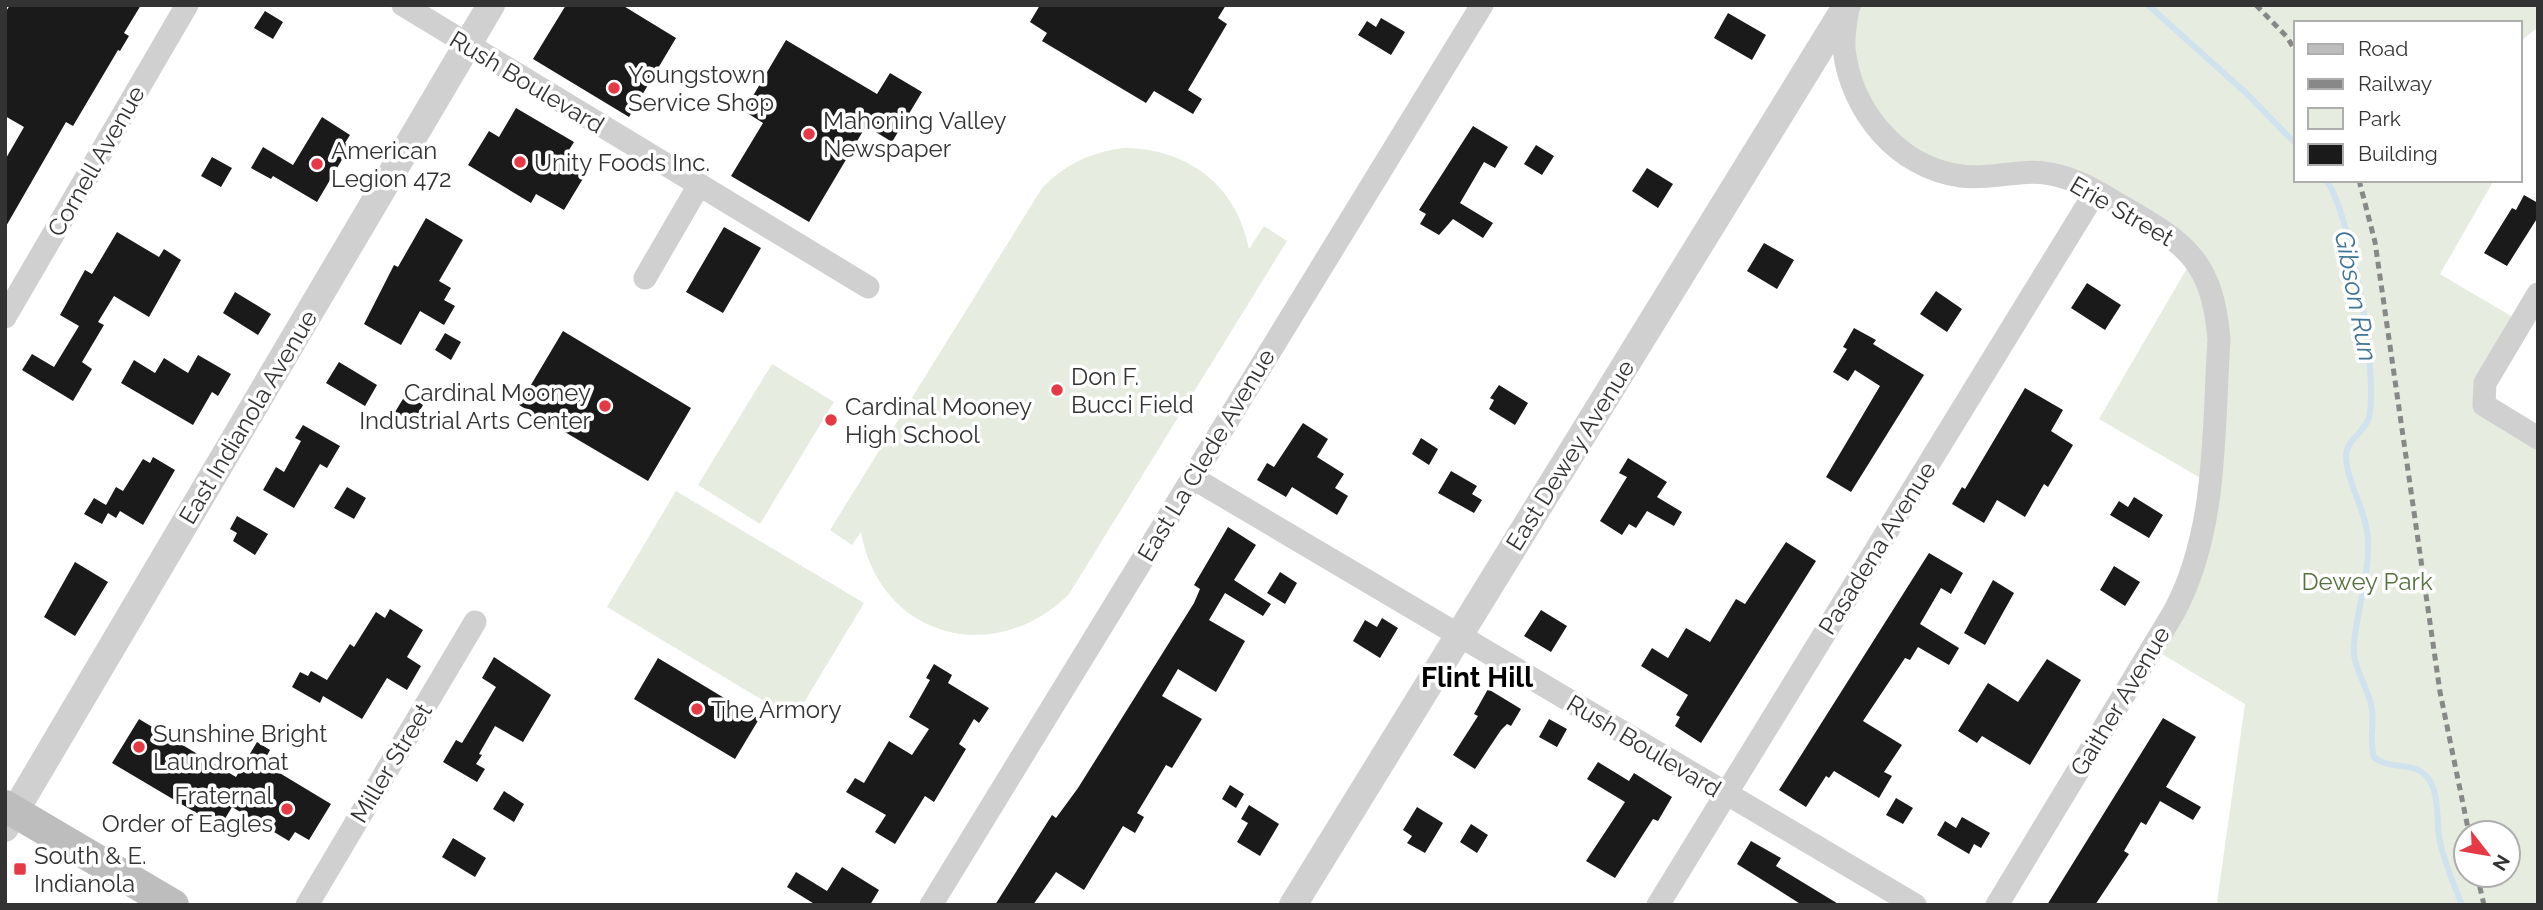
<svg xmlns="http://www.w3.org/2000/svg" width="2543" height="910" font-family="Raleway,sans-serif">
<rect width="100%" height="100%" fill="#fff"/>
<path fill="#e6ecdf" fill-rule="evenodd" d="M 1849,5 L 2538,5 L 2538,27 L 2520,42 L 2520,23 L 2296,23 L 2296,180 L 2494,180 L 2440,274 L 2521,322 L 2482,396 L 2538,438 L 2538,905 L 2222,905 L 2217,902 L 2245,704 L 2152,648 L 2174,612 L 2209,483 L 2099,419 L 2193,258 L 2096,191 L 1919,164 L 1852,82 ZM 2466,833 L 2508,833 L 2508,875 L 2466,875 Z
M 1123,148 C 1187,148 1237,185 1249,249 L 1264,226 L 1287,241 L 1069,594 C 995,668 880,638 861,532 L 852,545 L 830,530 L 1042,188 C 1066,164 1089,153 1123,148 Z
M 772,364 L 834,402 L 760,524 L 698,485 Z
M 676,491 L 864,603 L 794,719 L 607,607 Z"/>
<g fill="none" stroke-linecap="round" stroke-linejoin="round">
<path stroke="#cfe2ee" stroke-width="6" d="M 2148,5 L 2246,93 L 2296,144
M 2326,180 C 2351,213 2379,377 2369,417 C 2365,433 2345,440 2346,457 C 2347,483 2366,510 2368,539 C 2370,575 2357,608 2354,644 C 2351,667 2369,687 2372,709 C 2374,725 2369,741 2374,757 C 2389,771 2414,760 2428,778 C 2440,794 2436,823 2440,842 C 2445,864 2454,885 2462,905"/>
</g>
<path fill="#1a1a1a" d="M 10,5 L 141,5 L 124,33 L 129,36 L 120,51 L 118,50 L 73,126 L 66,122 L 5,228 L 5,160 L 24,127 L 5,116 L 5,13 Z
M 566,5 L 622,5 L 676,38 L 629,117 L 533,59 Z
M 1040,5 L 1226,5 L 1218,18 L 1227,24 L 1188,90 L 1202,99 L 1193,114 L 1154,91 L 1146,103 L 1042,41 L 1047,33 L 1030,22 Z
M 265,11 L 283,22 L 273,39 L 254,28 Z
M 1728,13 L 1766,35 L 1752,60 L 1714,38 Z
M 1381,18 L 1405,32 L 1391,55 L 1358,35 L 1367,21 L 1376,27 Z
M 786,40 L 877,94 L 890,73 L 922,92 L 892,142 L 866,126 L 809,222 L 731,176 L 763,123 L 744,111 Z
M 516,108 L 574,142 L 564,158 L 587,172 L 564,210 L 536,194 L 531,203 L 468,165 L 489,131 L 499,137 Z
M 322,117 L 350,135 L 345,143 L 350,146 L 317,202 L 273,176 L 271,179 L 251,168 L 263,147 L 293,165 Z
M 1473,126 L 1508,147 L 1495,168 L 1484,162 L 1460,203 L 1493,223 L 1483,238 L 1453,219 L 1439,235 L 1420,224 L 1426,214 L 1419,210 Z
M 1536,145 L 1554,156 L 1542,175 L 1524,164 Z
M 212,157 L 232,168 L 221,187 L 201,176 Z
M 1647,168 L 1673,184 L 1658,208 L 1632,191 Z
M 2524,195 L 2538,203 L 2538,217 L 2507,266 L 2484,253 L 2512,208 L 2516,210 Z
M 426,218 L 463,240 L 439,281 L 451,288 L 444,300 L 455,306 L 444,325 L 420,311 L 401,345 L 364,324 L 394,265 L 398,267 Z
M 724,227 L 761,248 L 723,313 L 686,292 Z
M 117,232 L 159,257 L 164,249 L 181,260 L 149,317 L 114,296 L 98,322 L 104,325 L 82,362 L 92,369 L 73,401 L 22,370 L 32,354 L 54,367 L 79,326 L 60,315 L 85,270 L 92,274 Z
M 1764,243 L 1794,260 L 1777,289 L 1747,271 Z
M 2087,283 L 2121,305 L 2105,330 L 2071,308 Z
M 1936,291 L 1962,309 L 1947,332 L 1920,314 Z
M 235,292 L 271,314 L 258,335 L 223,313 Z
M 1854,328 L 1876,340 L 1873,344 L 1924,375 L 1851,492 L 1826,477 L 1880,386 L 1855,370 L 1848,381 L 1833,372 L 1847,349 L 1843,347 Z
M 563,331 L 691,408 L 648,481 L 519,405 Z
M 445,333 L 461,342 L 451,360 L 435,350 Z
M 198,355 L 231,374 L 218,396 L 212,392 L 193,425 L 121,383 L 134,360 L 155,373 L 164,358 L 188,373 Z
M 339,362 L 377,385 L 365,406 L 326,383 Z
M 1499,385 L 1528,403 L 1515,425 L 1489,409 L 1494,400 L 1490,398 Z
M 2025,388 L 2063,410 L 2051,431 L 2073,445 L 2048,487 L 2044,484 L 2025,517 L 1997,500 L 1984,523 L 1952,504 L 1962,487 L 1965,489 Z
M 406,394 L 423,405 L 413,423 L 395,412 Z
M 1303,423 L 1328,439 L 1317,457 L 1344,474 L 1335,488 L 1348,496 L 1337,515 L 1292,487 L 1286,497 L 1257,480 L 1267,463 L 1274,467 Z
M 303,425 L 340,446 L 327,468 L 320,464 L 294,508 L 263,490 L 276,467 L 284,472 L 301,441 L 295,438 Z
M 1421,438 L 1438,449 L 1429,465 L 1412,454 Z
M 153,457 L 175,470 L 143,525 L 120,511 L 116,518 L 108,513 L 102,524 L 84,514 L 94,498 L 106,505 L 116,487 L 123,491 L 143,459 L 150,463 Z
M 1628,458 L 1667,482 L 1657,497 L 1682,512 L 1674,526 L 1647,511 L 1636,528 L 1629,524 L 1622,535 L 1600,521 L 1627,477 L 1619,473 Z
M 1451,471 L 1477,486 L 1472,494 L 1482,500 L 1474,513 L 1438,493 Z
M 347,487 L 366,498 L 354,519 L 334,508 Z
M 2134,497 L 2163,515 L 2149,538 L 2110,515 L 2119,501 L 2128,507 Z
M 237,516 L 268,534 L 255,555 L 233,541 L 237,533 L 230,529 Z
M 1228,527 L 1256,545 L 1234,580 L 1271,604 L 1263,616 L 1225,593 L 1209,620 L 1245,641 L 1216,692 L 1178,669 L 1162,696 L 1202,719 L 1172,768 L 1166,765 L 1137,813 L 1144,817 L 1135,833 L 1123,826 L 1084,890 L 1056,872 L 1033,905 L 995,905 L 1052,815 L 1056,818 L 1078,788 L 1194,603 L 1200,589 L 1194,585 Z
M 1786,542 L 1816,561 L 1701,743 L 1675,726 L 1680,717 L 1676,715 L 1688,695 L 1641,666 L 1652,648 L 1668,658 L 1686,628 L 1710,642 L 1736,599 L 1745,604 Z
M 1929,553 L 1963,573 L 1951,594 L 1941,588 L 1920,624 L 1959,648 L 1949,665 L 1918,647 L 1910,660 L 1905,658 L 1863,721 L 1902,745 L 1884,772 L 1892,776 L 1879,798 L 1834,771 L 1829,778 L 1826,776 L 1806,807 L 1779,790 Z
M 75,562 L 108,582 L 75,636 L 44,617 Z
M 2114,566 L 2140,582 L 2125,606 L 2100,590 Z
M 1280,572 L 1297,583 L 1285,604 L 1267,593 Z
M 1993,580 L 2014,593 L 1985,645 L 1964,633 Z
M 390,609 L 423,630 L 407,657 L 421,666 L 407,690 L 387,678 L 362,719 L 323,696 L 320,703 L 292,687 L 300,672 L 308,676 L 311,671 L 327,680 L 350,644 L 354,647 L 376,612 L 385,618 Z
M 1541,610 L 1567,626 L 1551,652 L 1524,636 Z
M 1382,618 L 1398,628 L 1380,658 L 1353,641 L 1365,620 L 1377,627 Z
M 494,657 L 551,695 L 523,742 L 495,726 L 479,754 L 482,755 L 476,764 L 485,769 L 477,782 L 443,762 L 456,740 L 462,743 L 496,687 L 482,678 Z
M 658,658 L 759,719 L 735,759 L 634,699 Z
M 2047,659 L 2081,680 L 2030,765 L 1982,736 L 1977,743 L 1958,731 L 1988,683 L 2018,702 Z
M 934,664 L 952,675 L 948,683 L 989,708 L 979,723 L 974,719 L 959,744 L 966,749 L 934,802 L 925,796 L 895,844 L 875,832 L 886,815 L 846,792 L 855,778 L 864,783 L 889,741 L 912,755 L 929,729 L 909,717 L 930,680 L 926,678 Z
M 1488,689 L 1521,709 L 1511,726 L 1507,724 L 1501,730 L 1475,769 L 1453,755 L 1478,716 L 1474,714 Z
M 2163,718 L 2196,737 L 2166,787 L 2201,807 L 2193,820 L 2160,801 L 2146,825 L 2141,822 L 2124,851 L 2129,854 L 2095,905 L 2047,905 Z
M 139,719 L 236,777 L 257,742 L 270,750 L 263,763 L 331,804 L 309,840 L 295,832 L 289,841 L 232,807 L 220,827 L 112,763 Z
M 1549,719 L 1567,729 L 1557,747 L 1539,737 Z
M 1598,762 L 1629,781 L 1634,773 L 1672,797 L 1658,821 L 1653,819 L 1615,878 L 1586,861 L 1625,802 L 1587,779 Z
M 1230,785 L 1244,794 L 1236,808 L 1222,799 Z
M 504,791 L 524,804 L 514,822 L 493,809 Z
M 1896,798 L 1913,808 L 1903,824 L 1886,815 Z
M 1249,805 L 1279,824 L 1260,856 L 1237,842 L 1248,823 L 1241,819 Z
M 1417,807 L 1443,823 L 1425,853 L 1407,843 L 1412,836 L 1403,830 Z
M 1962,817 L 1990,833 L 1981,848 L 1974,844 L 1969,854 L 1937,835 L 1945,821 L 1956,828 Z
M 1471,824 L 1488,835 L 1477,853 L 1460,842 Z
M 453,838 L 486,858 L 475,877 L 442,857 Z
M 1751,841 L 1781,858 L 1776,866 L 1840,905 L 1802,905 L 1737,864 Z
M 842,867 L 879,890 L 870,905 L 816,905 L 787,887 L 796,872 L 827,891 Z"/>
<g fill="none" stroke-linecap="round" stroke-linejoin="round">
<path stroke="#d0d0d0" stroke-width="23" d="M 403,5 L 868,287
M 1848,7 C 1846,21 1843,35 1844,49 C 1851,111 1898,168 1961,176 C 1991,180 2021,168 2051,174 C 2078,179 2099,193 2123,207 C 2187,244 2212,261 2219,339 C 2213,430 2218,530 2174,612 L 1997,905
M 645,278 L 699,185
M 2538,294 L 2485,383 L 2484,405 L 2538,438
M 5,317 L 187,5
M 1193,478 L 1915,905
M 307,905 L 475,622
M 931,905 L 1482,5
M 1658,905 L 2096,191"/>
<path stroke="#d0d0d0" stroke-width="28" d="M 5,828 L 491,5
M 1293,905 L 1847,5"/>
<path stroke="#bdbdbd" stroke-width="32" d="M 5,806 L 173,905"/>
<path stroke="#888" stroke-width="5" stroke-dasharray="7 5" stroke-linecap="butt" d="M 2256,5 L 2287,37 L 2296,52
M 2359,180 L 2375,242 L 2440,692 L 2469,833
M 2477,875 L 2484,905"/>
</g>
<g fill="#e63946" stroke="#fff" stroke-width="2.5">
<circle cx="614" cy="88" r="7"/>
<circle cx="809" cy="134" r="7"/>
<circle cx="520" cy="162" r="7"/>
<circle cx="317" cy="164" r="7"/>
<circle cx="1057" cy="390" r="7"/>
<circle cx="605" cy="406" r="7"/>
<circle cx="831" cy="420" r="7"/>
<circle cx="697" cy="709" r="7"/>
<circle cx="139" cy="747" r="7"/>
<circle cx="287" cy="809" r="7"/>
<rect x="13" y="862" width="14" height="14" rx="3.5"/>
</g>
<g text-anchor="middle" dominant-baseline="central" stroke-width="7" stroke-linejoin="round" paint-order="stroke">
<g font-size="24" fill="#333" stroke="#fff" text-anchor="start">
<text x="628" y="74">Youngstown<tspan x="628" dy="28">Service Shop</tspan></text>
<text x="823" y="120">Mahoning Valley<tspan x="823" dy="28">Newspaper</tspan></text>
<text x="331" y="150">American<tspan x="331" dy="28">Legion 472</tspan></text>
<text x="534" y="162">Unity Foods Inc.</text>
<text x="1071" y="376">Don F.<tspan x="1071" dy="28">Bucci Field</tspan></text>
<text x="591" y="392" text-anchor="end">Cardinal Mooney<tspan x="591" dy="28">Industrial Arts Center</tspan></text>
<text x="845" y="406">Cardinal Mooney<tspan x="845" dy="28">High School</tspan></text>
<text x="711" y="709">The Armory</text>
<text x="153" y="733">Sunshine Bright<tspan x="153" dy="28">Laundromat</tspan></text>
<text x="273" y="795" text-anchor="end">Fraternal<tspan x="273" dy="28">Order of Eagles</tspan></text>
<text x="34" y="855">South &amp; E.<tspan x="34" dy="28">Indianola</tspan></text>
</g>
<g font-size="24" fill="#333" stroke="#fff">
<text transform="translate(527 82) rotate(31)">Rush Boulevard</text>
<text transform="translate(96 161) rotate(-60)">Cornell Avenue</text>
<text transform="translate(2122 211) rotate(30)">Erie Street</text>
<text transform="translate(248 417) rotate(-59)">East Indianola Avenue</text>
<text transform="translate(1206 455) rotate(-59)">East La Clede Avenue</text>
<text transform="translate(1570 455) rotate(-58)">East Dewey Avenue</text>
<text transform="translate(1877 548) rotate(-58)">Pasadena Avenue</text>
<text transform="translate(2120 701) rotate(-59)">Gaither Avenue</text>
<text transform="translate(1644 746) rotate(31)">Rush Boulevard</text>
<text transform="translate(391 763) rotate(-59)">Miller Street</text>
</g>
<g font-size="24" fill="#56703f" stroke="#fff">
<text x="2367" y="581">Dewey Park</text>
</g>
<g font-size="26" font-style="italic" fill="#3f7597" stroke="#fff">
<text transform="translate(2356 296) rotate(79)">Gibson Run</text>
</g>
<g font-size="28" font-weight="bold" fill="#000" stroke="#fff">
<text x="1477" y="677">Flint Hill</text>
</g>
</g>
<rect width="2543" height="910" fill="none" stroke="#333333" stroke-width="14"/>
<rect x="2294" y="21" width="228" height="161" fill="#ffffff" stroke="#adadad" stroke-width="2"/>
<rect x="2308" y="44" width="35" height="10" fill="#bdbdbd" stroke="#adadad" stroke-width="2"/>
<text x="2358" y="56" font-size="21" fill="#333333">Road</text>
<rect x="2308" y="79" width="35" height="10" fill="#888888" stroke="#adadad" stroke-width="2"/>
<text x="2358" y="91" font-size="21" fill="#333333">Railway</text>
<rect x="2308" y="108" width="35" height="21" fill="#e6ecdf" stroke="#adadad" stroke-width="2"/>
<text x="2358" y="126" font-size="21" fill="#333333">Park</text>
<rect x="2308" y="144" width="35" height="21" fill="#1a1a1a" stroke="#adadad" stroke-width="2"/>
<text x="2358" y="161" font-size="21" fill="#333333">Building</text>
<g transform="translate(2487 854) rotate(121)"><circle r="33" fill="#ffffff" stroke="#adadad" stroke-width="2"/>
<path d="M0-5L12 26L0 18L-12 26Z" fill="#e63946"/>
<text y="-10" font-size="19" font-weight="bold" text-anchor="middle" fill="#333333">N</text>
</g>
</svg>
